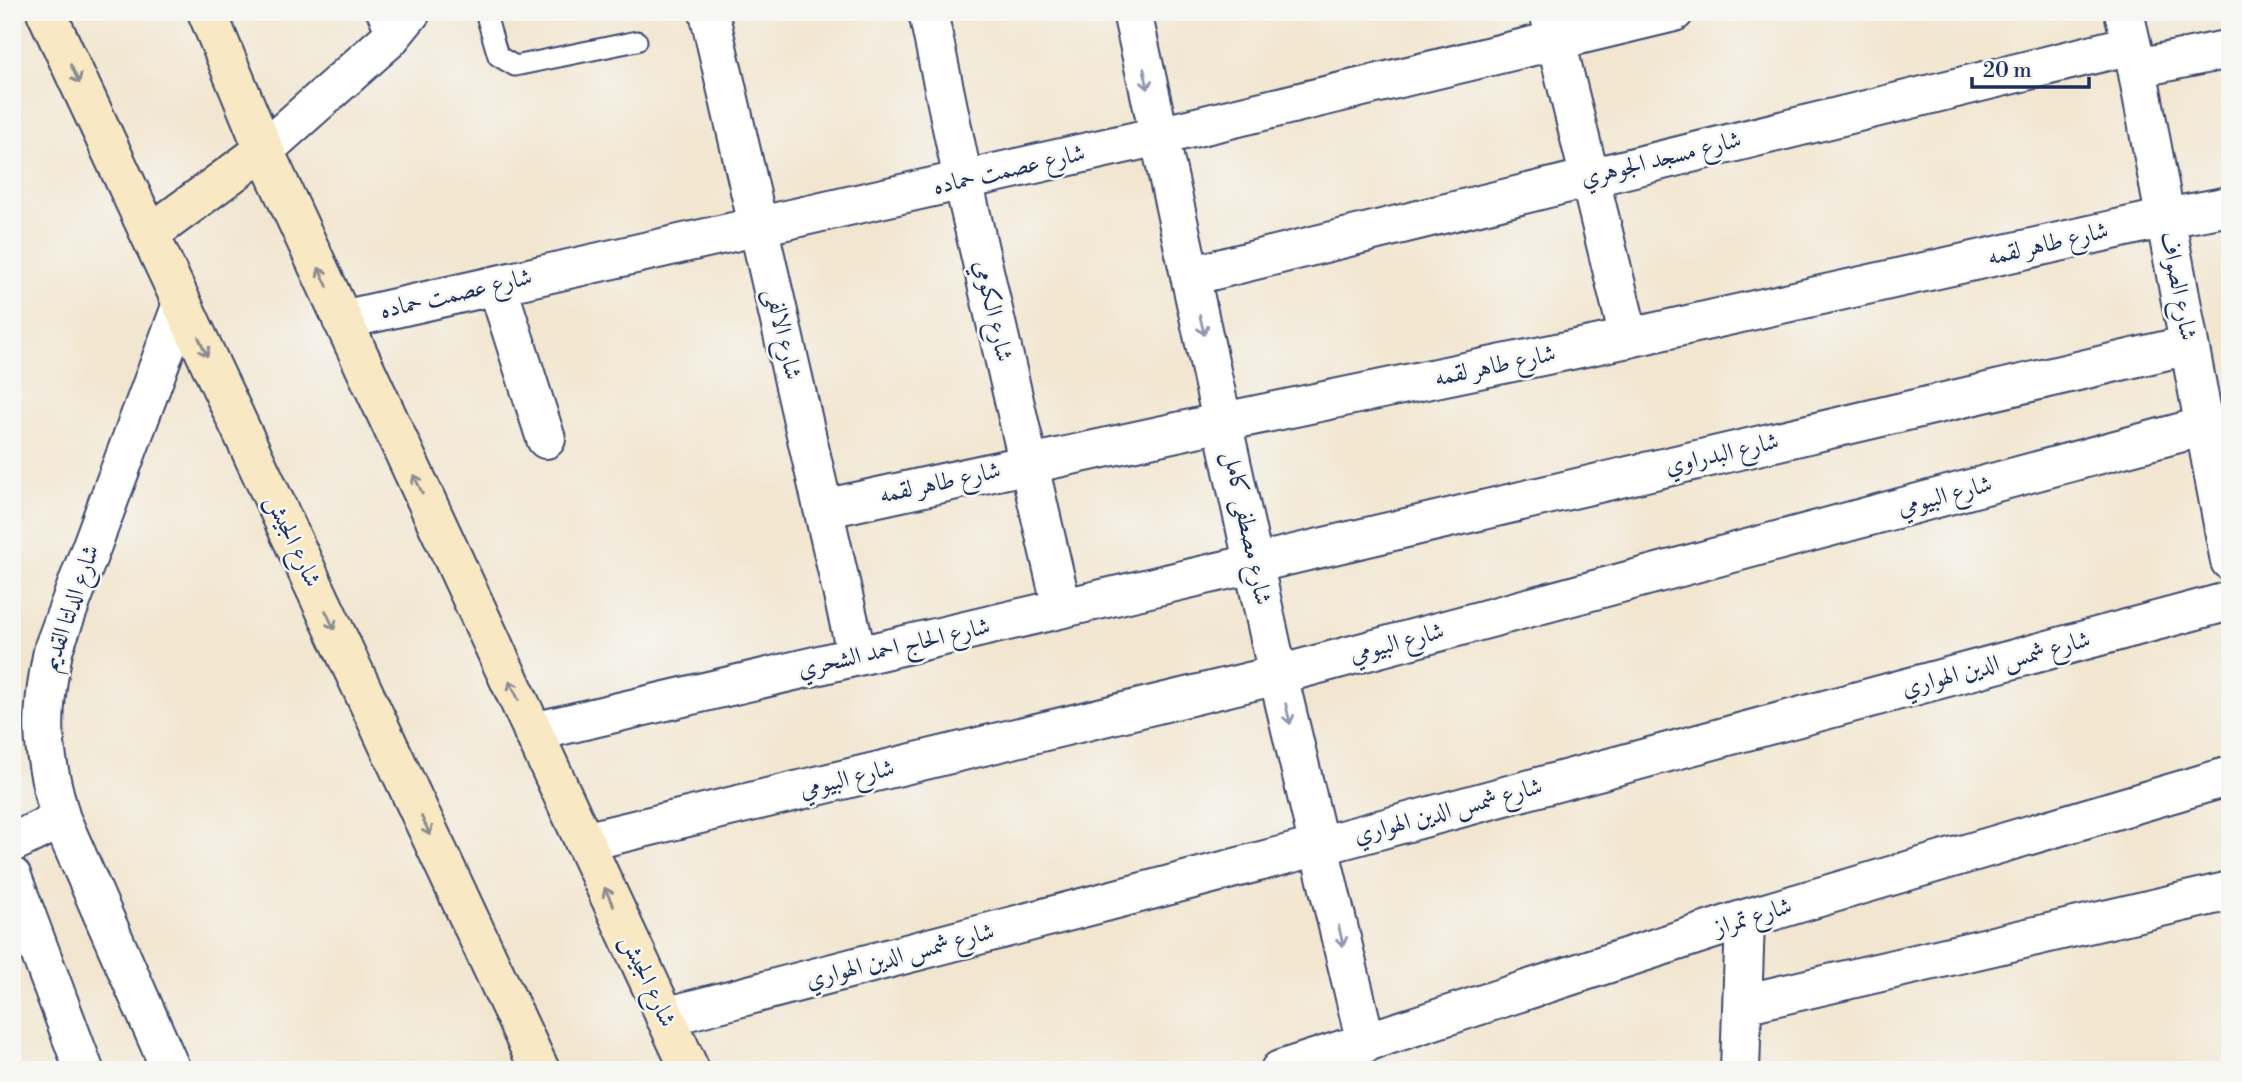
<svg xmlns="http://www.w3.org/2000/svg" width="2242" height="1082" font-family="'Libre Bodoni',Amiri,serif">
<rect width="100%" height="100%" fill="#f6f6f2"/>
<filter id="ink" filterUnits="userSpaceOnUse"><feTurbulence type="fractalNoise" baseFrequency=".0143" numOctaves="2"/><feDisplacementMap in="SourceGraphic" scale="14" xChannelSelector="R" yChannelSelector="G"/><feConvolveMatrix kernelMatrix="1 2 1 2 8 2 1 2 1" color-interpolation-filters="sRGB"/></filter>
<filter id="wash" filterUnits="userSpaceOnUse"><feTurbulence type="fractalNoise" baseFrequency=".00686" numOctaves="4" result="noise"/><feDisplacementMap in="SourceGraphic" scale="28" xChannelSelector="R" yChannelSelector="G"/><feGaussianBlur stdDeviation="1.57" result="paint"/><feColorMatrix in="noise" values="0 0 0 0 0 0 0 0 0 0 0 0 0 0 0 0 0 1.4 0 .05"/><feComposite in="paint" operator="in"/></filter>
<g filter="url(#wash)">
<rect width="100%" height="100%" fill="#f2e6d0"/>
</g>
<g filter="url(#ink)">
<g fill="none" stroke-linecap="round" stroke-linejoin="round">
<defs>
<path id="lane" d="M 376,12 L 389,39
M 485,12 L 498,56 L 515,66 L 637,41"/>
<path id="street" d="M 709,12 L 857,656
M 928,12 L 963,180 L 1062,608
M 1132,12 L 1278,675 L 1366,1043
M 1549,12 L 1629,338
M 2124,12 L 2137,68 L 2230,561
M 2137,68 L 2230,49
M 264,150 L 389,39 L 411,12
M 1190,276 L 2131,45
M 497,285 L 546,439
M 342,320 L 1159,136 L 1674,12
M 823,509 L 1223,422 L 1629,338 L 2166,218 L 2230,206
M 533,732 L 2189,345
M 584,842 L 1278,675 L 2205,426
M 12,843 L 61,819
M 12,877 L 84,1070
M 1743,1004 L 2230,891
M 665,1017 L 1319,846 L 2230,601
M 171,1070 L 61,819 C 41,751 39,717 54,647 L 182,304
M 1280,1070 L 1745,919 L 2230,776
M 1740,1070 L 1745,919"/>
<path id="secondary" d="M 46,12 L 540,1070
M 207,12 L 264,150 L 690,1070
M 150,234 L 264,150"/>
</defs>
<use href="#lane" stroke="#3b4a6f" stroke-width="23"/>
<use href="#street" stroke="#3b4a6f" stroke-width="42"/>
<use href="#secondary" stroke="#3b4a6f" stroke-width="42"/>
<use href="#lane" stroke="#fff" stroke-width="19"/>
<use href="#street" stroke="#fff" stroke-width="38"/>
<use href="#secondary" stroke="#f8e8c3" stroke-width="38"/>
</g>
<defs><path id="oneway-shaft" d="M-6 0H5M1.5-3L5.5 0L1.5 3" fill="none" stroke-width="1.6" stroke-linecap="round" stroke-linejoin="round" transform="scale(1.75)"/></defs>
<g stroke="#8a8c90">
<use href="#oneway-shaft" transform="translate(75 74) rotate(65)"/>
<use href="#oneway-shaft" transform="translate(323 277) rotate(-115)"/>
<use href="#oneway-shaft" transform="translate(203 347) rotate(65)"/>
<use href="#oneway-shaft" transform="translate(418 484) rotate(-115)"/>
<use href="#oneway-shaft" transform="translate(330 620) rotate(65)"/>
<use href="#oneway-shaft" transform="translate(514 690) rotate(-115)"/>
<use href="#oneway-shaft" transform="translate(426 826) rotate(65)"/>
<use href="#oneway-shaft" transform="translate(609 897) rotate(-115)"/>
</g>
<g stroke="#8d97ae">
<use href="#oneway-shaft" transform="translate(1146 79) rotate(78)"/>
<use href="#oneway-shaft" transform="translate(1202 325) rotate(77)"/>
<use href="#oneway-shaft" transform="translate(1288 714) rotate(77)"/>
<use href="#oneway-shaft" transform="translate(1341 936) rotate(77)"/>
</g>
</g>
<g text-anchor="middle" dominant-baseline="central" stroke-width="5" stroke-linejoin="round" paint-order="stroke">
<g font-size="24" fill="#1b2f5e" stroke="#f6f6f2">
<text transform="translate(1661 159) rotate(-14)">شارع مسجد الجوهري</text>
<text transform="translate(1009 170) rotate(-13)">شارع عصمت حماده</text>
<text transform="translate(2048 244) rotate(-13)">شارع طاهر لقمه</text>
<text transform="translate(2178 286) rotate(79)">شارع الصواف</text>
<text transform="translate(456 294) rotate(-13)">شارع عصمت حماده</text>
<text transform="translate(993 311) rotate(77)">شارع الكومي</text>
<text transform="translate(783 334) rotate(77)">شارع الالفى</text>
<text transform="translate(1495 366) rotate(-12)">شارع طاهر لقمه</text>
<text transform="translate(1722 454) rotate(-13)">شارع البدراوي</text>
<text transform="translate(940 483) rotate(-12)">شارع طاهر لقمه</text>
<text transform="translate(1945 496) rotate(-15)">شارع البيومي</text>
<text transform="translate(1247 528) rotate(78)">شارع مصطفى كامل</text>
<text transform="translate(293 541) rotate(65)">شارع الجيش</text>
<text transform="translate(71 608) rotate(-71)">شارع الدلتا القديم</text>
<text transform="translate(1397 643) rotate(-15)">شارع البيومي</text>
<text transform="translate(894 648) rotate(-13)">شارع الحاج احمد الشحري</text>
<text transform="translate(1996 664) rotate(-15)">شارع شمس الدين الهواري</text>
<text transform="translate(847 779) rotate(-14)">شارع البيومي</text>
<text transform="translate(1448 811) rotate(-15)">شارع شمس الدين الهواري</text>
<text transform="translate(1753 917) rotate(-17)">شارع تمراز</text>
<text transform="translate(900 956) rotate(-15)">شارع شمس الدين الهواري</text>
<text transform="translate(648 981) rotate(65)">شارع الجيش</text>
</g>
</g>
<rect width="2242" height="1082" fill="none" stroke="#f6f6f2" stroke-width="42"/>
<path d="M1972 77v10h117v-10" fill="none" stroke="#1b2f5e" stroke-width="3.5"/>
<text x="1983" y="77" font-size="21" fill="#1b2f5e" stroke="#f6f6f2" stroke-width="5" paint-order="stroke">20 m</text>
</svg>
